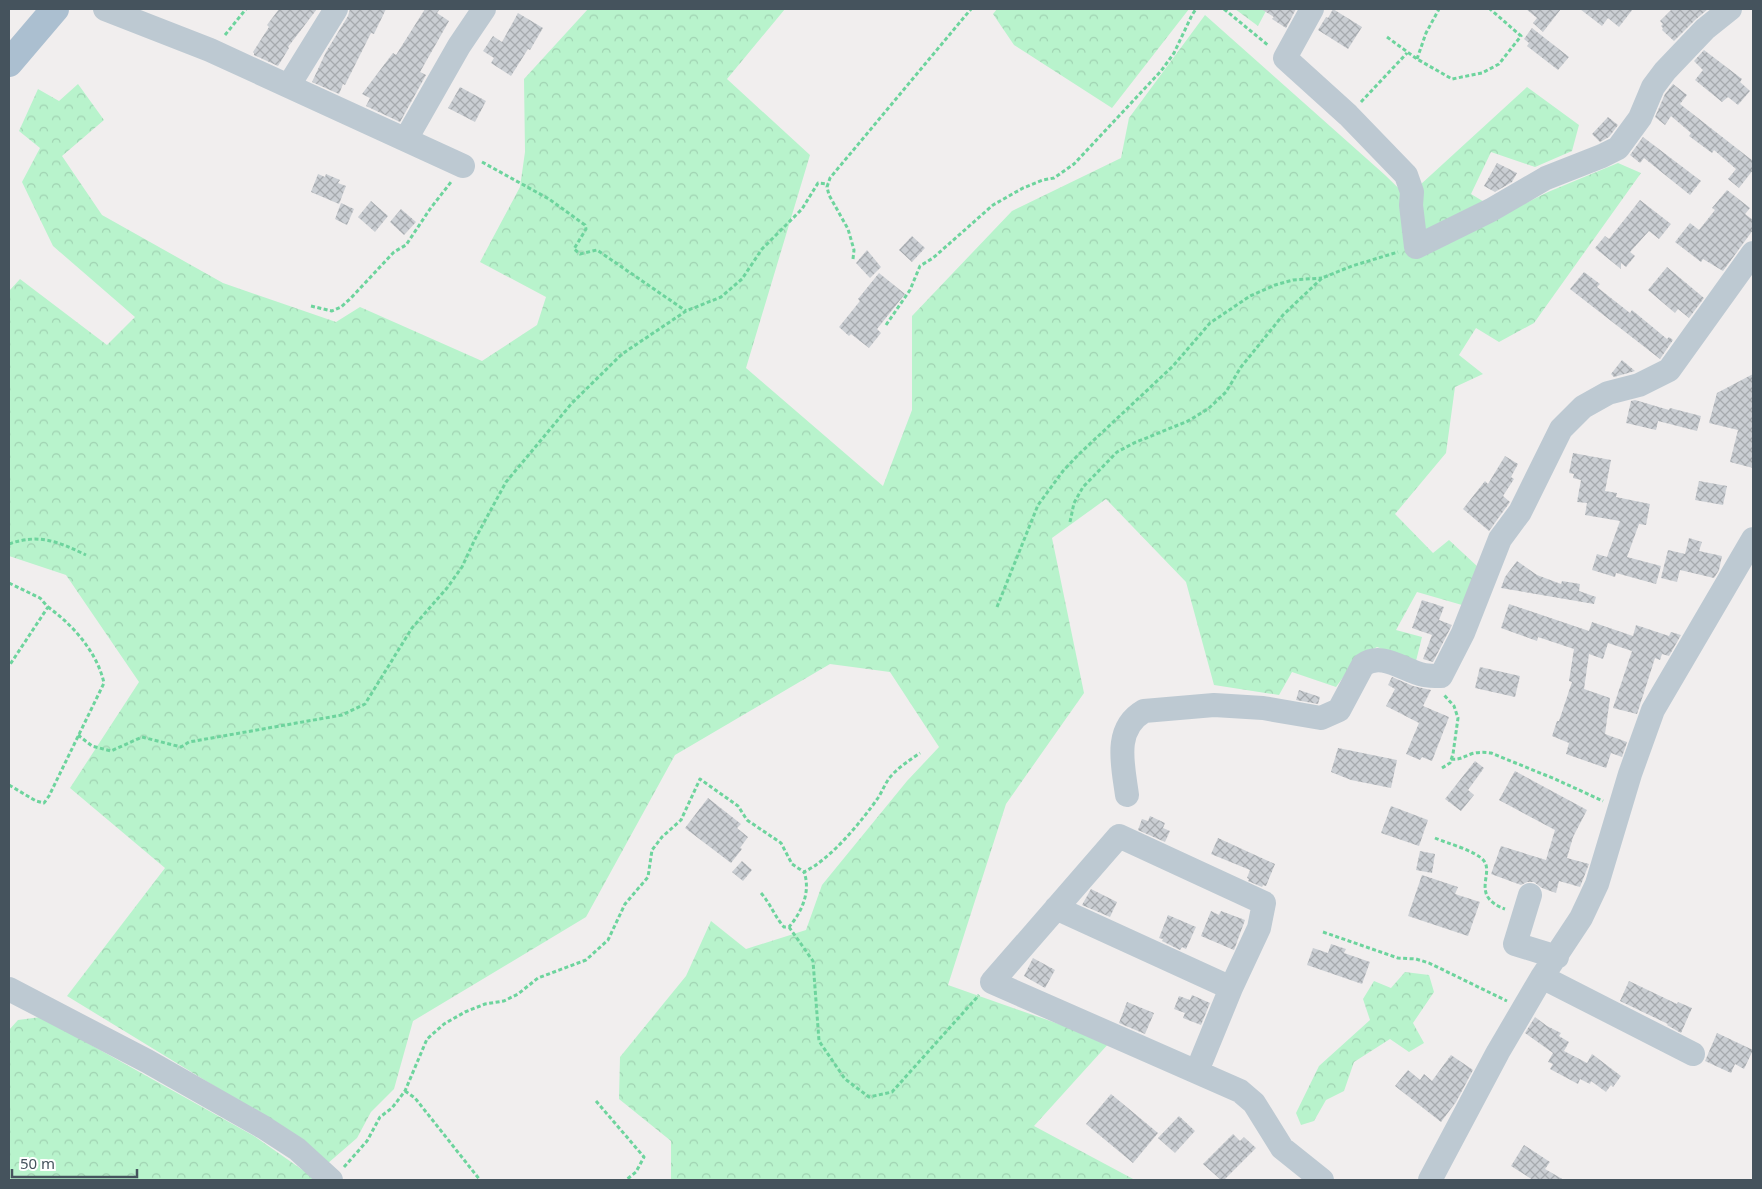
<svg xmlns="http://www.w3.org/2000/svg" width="1762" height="1189" font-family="'Noto Sans',sans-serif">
<defs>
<pattern id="forest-crowns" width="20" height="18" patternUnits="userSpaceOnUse" patternTransform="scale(1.25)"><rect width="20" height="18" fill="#b8f3cc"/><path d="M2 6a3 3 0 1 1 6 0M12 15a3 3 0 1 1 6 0" fill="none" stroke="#a0d2b2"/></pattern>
<pattern id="building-cross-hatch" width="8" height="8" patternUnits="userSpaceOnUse" patternTransform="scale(1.25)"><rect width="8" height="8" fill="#caced3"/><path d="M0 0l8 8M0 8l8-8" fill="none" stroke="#a6aaae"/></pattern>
</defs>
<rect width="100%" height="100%" fill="#f1eeee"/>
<path fill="url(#forest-crowns)" d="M 588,9 L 785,9 L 727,79 L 810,155 L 746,368 L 883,486 L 912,410 L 912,316 L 1012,211 L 1121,158 L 1129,118 L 1205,15 L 1385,175 L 1422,211 L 1420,185 L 1527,87 L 1579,125 L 1572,151 L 1535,167 L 1491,152 L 1471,194 L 1504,214 L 1548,192 L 1618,163 L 1641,173 L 1534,323 L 1499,342 L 1476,328 L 1459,355 L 1483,374 L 1455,387 L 1446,453 L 1395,514 L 1433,553 L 1449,540 L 1478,567 L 1462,605 L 1417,592 L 1396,630 L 1422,637 L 1416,661 L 1377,647 L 1358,657 L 1336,687 L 1292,672 L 1279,695 L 1214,685 L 1186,582 L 1106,499 L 1052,538 L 1084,693 L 1006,804 L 948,985 L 1110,1042 L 1034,1126 L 1135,1180 L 671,1180 L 671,1141 L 619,1099 L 620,1057 L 686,976 L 711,921 L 746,949 L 806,930 L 822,885 L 907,781 L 939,747 L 890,672 L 830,664 L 675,755 L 586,917 L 413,1021 L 394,1089 L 371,1112 L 357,1138 L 327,1164 L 296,1136 L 67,996 L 165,868 L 70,788 L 139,682 L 66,575 L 9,556 L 9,291 L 20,279 L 107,345 L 135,317 L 53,246 L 22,182 L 40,148 L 19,131 L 38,89 L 59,101 L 78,84 L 104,120 L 62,156 L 102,215 L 223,283 L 336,322 L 360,307 L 482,361 L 537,325 L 546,297 L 480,262 L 520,187 L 525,152 L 524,79 Z
M 997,9 L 1189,9 L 1112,108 L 1014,45 L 993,14 Z
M 1235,9 L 1267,9 L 1258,26 Z
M 1405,972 L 1429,975 L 1434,992 L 1413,1023 L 1424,1043 L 1409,1052 L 1390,1039 L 1354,1062 L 1344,1091 L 1326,1100 L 1314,1121 L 1301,1125 L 1296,1113 L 1319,1066 L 1370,1020 L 1363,999 L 1374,981 L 1391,988 Z
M 41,1017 L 254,1136 L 317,1180 L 9,1180 L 9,1030 L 18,1020 Z"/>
<path fill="url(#building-cross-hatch)" d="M 279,9 L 317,9 L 288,47 L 289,48 L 278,66 L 254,55 L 254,53 L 253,52 L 269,27 L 267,25 Z
M 350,9 L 386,9 L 374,34 L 371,33 L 345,85 L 343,84 L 339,94 L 312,82 L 326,52 L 348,16 Z
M 425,9 L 440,9 L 437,13 L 449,21 L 420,72 L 426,75 L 400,122 L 366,106 L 370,98 L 362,94 L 393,53 L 396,55 Z
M 1261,9 L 1296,9 L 1286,28 L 1272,19 L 1274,17 Z
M 1333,9 L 1362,27 L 1348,49 L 1318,30 L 1326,17 L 1328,18 Z
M 1526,9 L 1561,9 L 1543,32 L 1533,23 L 1537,18 Z
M 1580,9 L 1633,9 L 1619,27 L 1608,18 L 1602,26 Z
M 1672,9 L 1708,9 L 1695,20 L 1674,41 L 1662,30 L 1663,28 L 1661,26 L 1663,24 L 1660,21 Z
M 518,13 L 543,28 L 530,50 L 528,49 L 511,76 L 491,63 L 494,58 L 483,51 L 493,36 L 502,42 Z
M 1532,28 L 1569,57 L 1558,70 L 1527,46 L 1529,43 L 1524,39 Z
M 1704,50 L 1742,79 L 1740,82 L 1750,91 L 1738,105 L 1728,97 L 1722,102 L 1695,80 L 1703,70 L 1694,61 Z
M 1673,84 L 1687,95 L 1680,104 L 1753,161 L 1753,170 L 1739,188 L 1728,179 L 1736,169 L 1714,150 L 1712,153 L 1689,136 L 1691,133 L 1671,116 L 1665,125 L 1655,117 L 1665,94 Z
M 460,87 L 486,101 L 475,122 L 448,108 Z
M 1608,117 L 1618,125 L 1609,137 L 1600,142 L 1592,134 Z
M 1643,137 L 1701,181 L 1690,195 L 1644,158 L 1640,163 L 1630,155 Z
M 1497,163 L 1517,173 L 1512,182 L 1495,192 L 1484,186 Z
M 318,174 L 325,177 L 326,174 L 340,180 L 338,183 L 346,186 L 339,204 L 311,192 Z
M 1727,190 L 1750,208 L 1745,214 L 1753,220 L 1753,230 L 1723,271 L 1703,259 L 1701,262 L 1675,242 L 1690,223 L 1699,230 L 1715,210 L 1712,208 Z
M 1640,200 L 1671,224 L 1659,239 L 1649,231 L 1630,252 L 1635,256 L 1626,267 L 1621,263 L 1621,269 L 1595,248 L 1605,236 L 1609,239 Z
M 371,201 L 388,216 L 375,232 L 358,217 Z
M 341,203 L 354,209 L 347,225 L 335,219 Z
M 401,209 L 416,222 L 404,235 L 390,222 Z
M 912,236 L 925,248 L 912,262 L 899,250 Z
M 867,250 L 881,267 L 870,278 L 856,263 Z
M 1667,267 L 1704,298 L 1689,318 L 1678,309 L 1675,313 L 1648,290 Z
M 1584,272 L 1600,284 L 1597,287 L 1630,313 L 1632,310 L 1667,339 L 1669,337 L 1673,340 L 1660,359 L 1570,289 Z
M 879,273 L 905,294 L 877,329 L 881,333 L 869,348 L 851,334 L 849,336 L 839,327 L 860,301 L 858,299 Z
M 1622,360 L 1635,371 L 1614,377 L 1611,374 Z
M 1753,374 L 1753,468 L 1730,462 L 1738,430 L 1709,423 L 1717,393 Z
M 1635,400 L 1669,410 L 1670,408 L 1701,416 L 1697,431 L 1658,421 L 1656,430 L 1626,423 L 1631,401 Z
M 1573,453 L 1611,460 L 1605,491 L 1617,493 L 1616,497 L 1650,504 L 1646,525 L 1639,524 L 1627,557 L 1661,566 L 1656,584 L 1616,573 L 1615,577 L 1592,570 L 1597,554 L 1607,557 L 1620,521 L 1585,515 L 1587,503 L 1577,502 L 1581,480 L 1573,478 L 1574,474 L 1569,473 Z
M 1505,456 L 1518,464 L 1511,477 L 1514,479 L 1503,496 L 1510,502 L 1489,531 L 1463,509 L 1485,481 L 1488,484 Z
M 1699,481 L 1727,486 L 1723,505 L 1695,500 Z
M 1689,538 L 1702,542 L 1699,551 L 1722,556 L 1719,570 L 1714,578 L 1680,570 L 1677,582 L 1661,578 L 1668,550 L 1685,554 Z
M 1517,561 L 1537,575 L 1561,584 L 1562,581 L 1580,584 L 1579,591 L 1596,597 L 1594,604 L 1501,588 L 1505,577 Z
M 1422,600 L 1444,607 L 1439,620 L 1452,625 L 1433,662 L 1423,659 L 1432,635 L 1412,628 Z
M 1509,604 L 1589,631 L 1592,622 L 1633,636 L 1636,625 L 1669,636 L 1671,632 L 1681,635 L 1669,656 L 1662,654 L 1660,660 L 1655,658 L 1637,714 L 1613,708 L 1632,651 L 1608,643 L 1603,659 L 1589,654 L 1584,689 L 1610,698 L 1605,734 L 1627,742 L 1622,757 L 1611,753 L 1606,768 L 1566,754 L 1569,743 L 1552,736 L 1557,721 L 1559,721 L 1572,682 L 1569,681 L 1574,649 L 1538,637 L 1537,641 L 1501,628 Z
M 1480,667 L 1520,676 L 1515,697 L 1475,688 Z
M 1392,677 L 1413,686 L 1431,690 L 1423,706 L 1449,717 L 1432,761 L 1422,757 L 1420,760 L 1406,754 L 1419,723 L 1386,706 L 1395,689 L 1388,685 Z
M 1299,690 L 1320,697 L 1318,704 L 1296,700 Z
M 1338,748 L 1397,760 L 1391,788 L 1351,780 L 1331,772 Z
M 1475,761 L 1484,768 L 1468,790 L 1474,795 L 1461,811 L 1445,799 Z
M 1515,771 L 1587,810 L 1573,837 L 1567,858 L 1589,864 L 1580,887 L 1559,881 L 1556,893 L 1542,888 L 1534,882 L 1527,882 L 1521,885 L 1491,874 L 1501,846 L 1546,860 L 1555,830 L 1499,800 Z
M 708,798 L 741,824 L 737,828 L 748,837 L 740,848 L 742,849 L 731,863 L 685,828 Z
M 1391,806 L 1428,820 L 1419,846 L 1381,833 Z
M 1150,816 L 1165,823 L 1163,828 L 1170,831 L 1165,842 L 1138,830 L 1142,819 L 1148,821 Z
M 1218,838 L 1275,864 L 1266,886 L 1263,885 L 1262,887 L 1248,881 L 1249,879 L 1247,878 L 1250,870 L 1211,854 Z
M 1420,851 L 1435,854 L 1432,873 L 1416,870 Z
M 742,861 L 752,870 L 743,881 L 732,872 Z
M 1422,875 L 1458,887 L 1455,894 L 1480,902 L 1468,936 L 1408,916 Z
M 1091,889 L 1117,902 L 1110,917 L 1082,905 Z
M 1211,911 L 1219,915 L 1221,911 L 1245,920 L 1234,950 L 1201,936 Z
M 1168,915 L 1196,927 L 1186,949 L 1182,947 L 1180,950 L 1162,941 L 1163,939 L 1159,938 Z
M 1331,944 L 1346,949 L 1344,953 L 1370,962 L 1362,984 L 1307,965 L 1313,948 L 1328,953 Z
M 1033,958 L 1055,970 L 1045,988 L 1024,976 Z
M 1629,981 L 1677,1004 L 1678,1002 L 1692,1008 L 1681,1033 L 1667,1025 L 1668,1024 L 1620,1001 Z
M 1192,995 L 1210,1003 L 1201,1025 L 1183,1018 L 1185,1013 L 1174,1009 L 1179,996 L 1190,1000 Z
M 1127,1002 L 1154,1013 L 1145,1034 L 1119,1023 Z
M 1535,1017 L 1547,1026 L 1561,1033 L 1559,1036 L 1569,1042 L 1564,1051 L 1587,1063 L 1592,1054 L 1621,1076 L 1613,1087 L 1611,1085 L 1606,1092 L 1591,1081 L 1590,1084 L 1580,1079 L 1578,1084 L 1550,1069 L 1553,1064 L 1548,1062 L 1553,1053 L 1525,1033 Z
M 1717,1033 L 1753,1050 L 1744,1069 L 1735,1064 L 1731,1073 L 1705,1061 Z
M 1451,1055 L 1473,1070 L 1456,1102 L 1441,1122 L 1395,1086 L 1408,1070 L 1420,1080 L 1424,1074 L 1432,1081 Z
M 1111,1094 L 1158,1133 L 1133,1163 L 1086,1124 Z
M 1179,1116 L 1195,1131 L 1175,1153 L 1158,1138 Z
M 1233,1134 L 1240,1141 L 1244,1137 L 1256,1148 L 1224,1180 L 1221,1180 L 1203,1164 Z
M 1524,1145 L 1550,1162 L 1545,1169 L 1564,1180 L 1533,1180 L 1511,1166 Z"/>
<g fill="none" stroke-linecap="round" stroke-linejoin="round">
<path stroke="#6dd49d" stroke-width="3" stroke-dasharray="4 2.5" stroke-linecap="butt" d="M 1224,9 L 1269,46
M 225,35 L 246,9
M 1387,37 L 1417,59 L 1452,79 L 1482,73 L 1499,64 L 1521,36 L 1490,9
M 1417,59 L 1426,33 L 1439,9
M 1361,102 L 1407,53
M 482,162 L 549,199 L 585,225 L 586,229 L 574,249 L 580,254 L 597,250 L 686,311
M 853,259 L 854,250 L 848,229 L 829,195 L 827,187 L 830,178 L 971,9
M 311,306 L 332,311 L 341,307 L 351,298 L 394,252 L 406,245 L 430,209 L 451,182
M 886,325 L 910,290 L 920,266 L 933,258 L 993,205 L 1023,188 L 1043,180 L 1054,178 L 1074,164 L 1161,71 L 1174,53 L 1192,15 L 1196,9
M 1070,522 L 1074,503 L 1083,487 L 1117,452 L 1134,443 L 1188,421 L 1208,409 L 1226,392 L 1241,367 L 1283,315 L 1322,278 L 1352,266 L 1398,252
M 9,544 C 39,533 59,542 86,555
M 9,583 L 40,598 L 48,607 L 9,666
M 997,607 L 1038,505 L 1063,471 L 1078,455 L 1173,366 L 1210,323 L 1250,296 L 1275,285 L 1293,280 L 1322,278
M 78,735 L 92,746 L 111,751 L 142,737 L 181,747 L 189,742 L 342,715 L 365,704 L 412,628 L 447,588 L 462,567 L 475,539 L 506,482 L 572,403 L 622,354 L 686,311 L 721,297 L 742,279 L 762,249 L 802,209 L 818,183 L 828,184
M 1451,759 C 1460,760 1463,757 1471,754 C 1477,752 1484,752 1491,753 L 1555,779 L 1603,801
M 1442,768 L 1450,763 L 1453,754 L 1458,718 L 1454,706 L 1444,695
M 9,785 L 36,801 L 44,803 L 49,796 L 104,683 C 97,652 73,625 48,607
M 1435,838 C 1446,843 1477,851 1484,861 C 1494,874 1470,896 1505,909
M 761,893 C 770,903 775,917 784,927 L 789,927 C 802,912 811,891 804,872
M 789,927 L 813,961 L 819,1041 L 845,1079 L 869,1097 L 892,1092 L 979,995
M 1323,932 L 1398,958 L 1416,959 L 1429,963 L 1507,1001
M 405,1091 L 415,1098 L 480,1180
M 596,1101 L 644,1157 L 636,1172 L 626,1180
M 344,1167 L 367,1141 L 380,1117 L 392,1108 L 405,1091 L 427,1039 L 444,1024 L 465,1012 L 485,1004 L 504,1001 L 518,994 L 538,978 L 586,960 L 608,940 L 625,904 L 648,877 L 652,850 L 662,837 L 681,820 L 700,779 L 738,806 L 747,820 L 781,843 L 792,864 L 804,872 C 831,859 861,822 878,798 C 883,790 886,781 892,775 C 900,766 910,760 920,753"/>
<path stroke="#bdc9d2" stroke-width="24" d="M 105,9 L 210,50 L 463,166
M 1312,9 L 1285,58 L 1348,115 L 1406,175 L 1412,192 L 1411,205 L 1416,247 L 1491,210 L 1546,178 L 1602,156 L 1618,148 L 1640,118 L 1653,87 L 1665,71 L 1705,29 L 1730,9
M 289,85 L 336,9
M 406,139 L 459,46 L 484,9
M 1127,795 C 1123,765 1113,729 1144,711 L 1214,705 L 1263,708 L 1321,718 L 1339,710 L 1363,665 C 1382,651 1404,671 1424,675 C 1429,676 1435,676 1441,676 L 1463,633 L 1500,539 L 1520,512 L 1561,429 L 1583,407 L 1608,393 L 1639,385 L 1669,370 L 1753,253
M 1530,895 L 1515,944 L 1557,957
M 1056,908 L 1231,988
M 1542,977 L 1693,1054
M 9,989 L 147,1061 L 263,1127 L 297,1149 L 331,1180
M 1197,1071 L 1231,988 L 1259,928 L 1264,903 L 1119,836 L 992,982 L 1240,1091 L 1254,1103 L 1282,1148 L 1322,1180
M 1430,1180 L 1498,1052 L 1542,977 L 1581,918 L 1597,884 L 1630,774 L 1653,710 L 1753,539"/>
<path stroke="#abbfd0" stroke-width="28" d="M 9,63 L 55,9"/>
</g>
<rect width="1762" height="1189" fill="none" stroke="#45535d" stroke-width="20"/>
<path d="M12 1169v8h125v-8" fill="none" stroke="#45535d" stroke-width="2.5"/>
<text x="20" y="1169" font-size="15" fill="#45535d" stroke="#ffffff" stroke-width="4" paint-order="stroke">50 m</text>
</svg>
